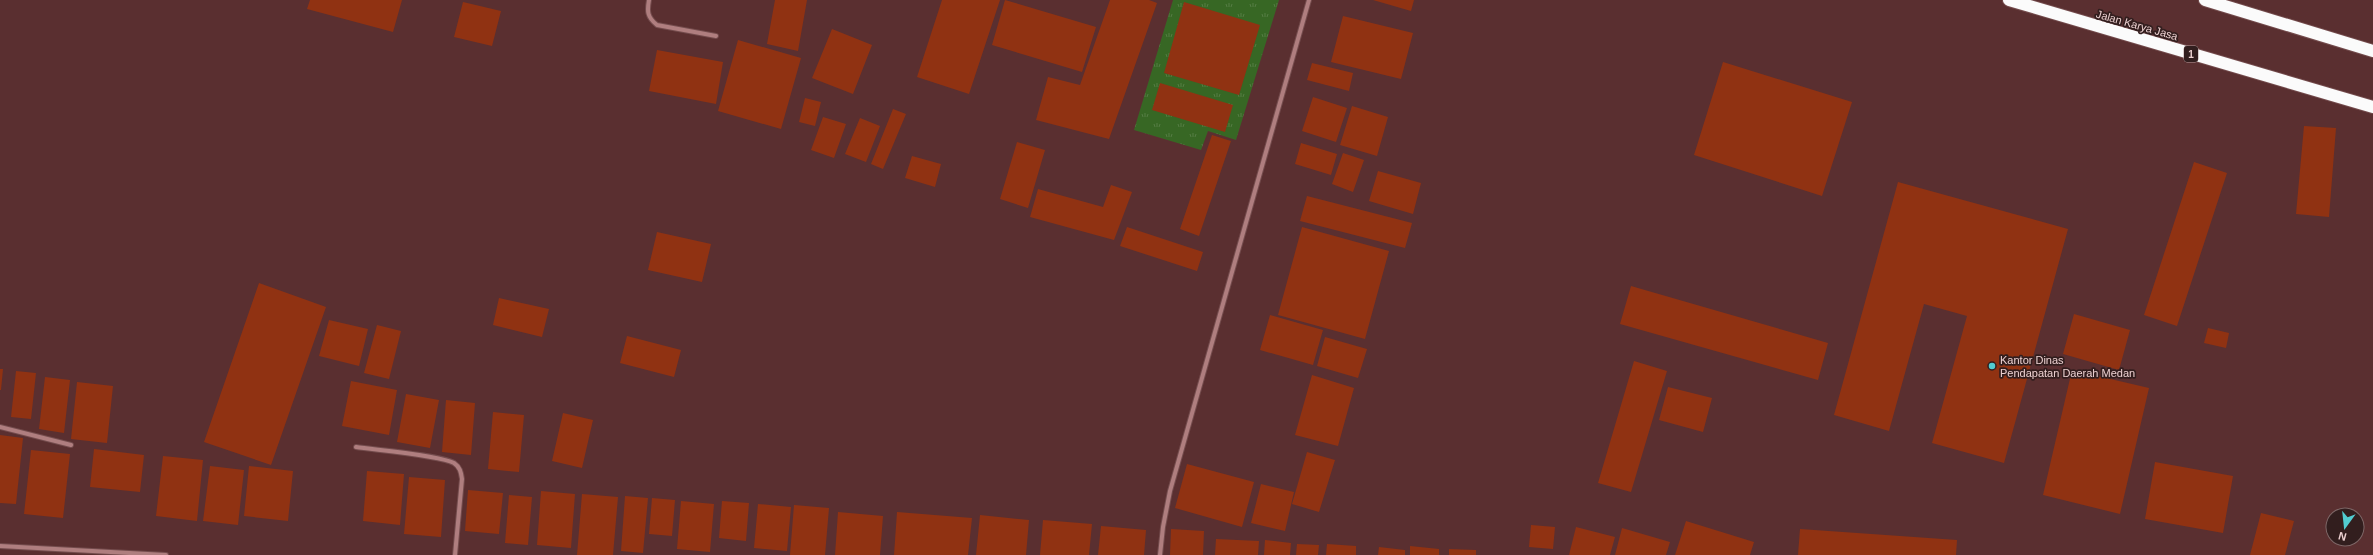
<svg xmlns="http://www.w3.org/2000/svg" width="2373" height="555" font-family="Arial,sans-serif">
<defs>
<pattern id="grass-tufts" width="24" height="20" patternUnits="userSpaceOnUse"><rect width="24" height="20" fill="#376724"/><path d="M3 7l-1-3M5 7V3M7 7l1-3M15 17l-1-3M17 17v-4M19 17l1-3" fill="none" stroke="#547c43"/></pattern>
</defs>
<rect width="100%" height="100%" fill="#5a2f30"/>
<path fill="url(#grass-tufts)" d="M 1173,0 L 1279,0 L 1236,140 L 1208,131 L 1201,150 L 1134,130 Z"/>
<path fill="#903212" d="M 310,0 L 402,0 L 393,32 L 307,9 Z
M 775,0 L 807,0 L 798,51 L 767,44 Z
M 942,0 L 1000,0 L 969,94 L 917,77 Z
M 1005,0 L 1096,27 L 1082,72 L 992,45 Z
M 1110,0 L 1149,0 L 1157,3 L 1109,139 L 1036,120 L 1048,77 L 1080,85 Z
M 1373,0 L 1414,0 L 1411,11 Z
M 463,2 L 501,11 L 492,46 L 454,37 Z
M 1184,2 L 1260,25 L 1239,95 L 1164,73 Z
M 1343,16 L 1413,33 L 1401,79 L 1331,62 Z
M 832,29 L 872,45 L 853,94 L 812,78 Z
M 738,40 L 801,58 L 781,129 L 718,111 Z
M 657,50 L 723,62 L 716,104 L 649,91 Z
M 1723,62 L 1852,102 L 1822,196 L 1694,155 Z
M 1312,63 L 1353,73 L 1349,91 L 1307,80 Z
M 1160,83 L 1233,105 L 1225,132 L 1152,110 Z
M 1313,97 L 1347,108 L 1336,142 L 1302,131 Z
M 805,98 L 821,102 L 815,126 L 799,122 Z
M 1352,106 L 1388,117 L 1377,156 L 1340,145 Z
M 893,109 L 906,114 L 883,169 L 871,164 Z
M 823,117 L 846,124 L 834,158 L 811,150 Z
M 860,118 L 880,126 L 866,162 L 845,154 Z
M 2304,126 L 2336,128 L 2329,217 L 2296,214 Z
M 1212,135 L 1231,141 L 1199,236 L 1180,229 Z
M 1017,142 L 1045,150 L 1028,208 L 1000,199 Z
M 1301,143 L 1337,154 L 1331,175 L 1295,164 Z
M 1343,153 L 1364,160 L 1353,192 L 1332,184 Z
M 912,156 L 941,164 L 935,187 L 905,178 Z
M 2194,162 L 2227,173 L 2177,326 L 2144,315 Z
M 1378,171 L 1421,183 L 1413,214 L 1369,201 Z
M 1898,182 L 2068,229 L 2004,463 L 1932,443 L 1967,316 L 1924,304 L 1889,431 L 1834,415 Z
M 1111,185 L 1132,192 L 1114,240 L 1030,217 L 1038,189 L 1103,207 Z
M 1307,196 L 1412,223 L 1405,248 L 1300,221 Z
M 1127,227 L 1203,252 L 1197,271 L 1120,246 Z
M 1302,227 L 1389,251 L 1365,339 L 1278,315 Z
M 657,232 L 711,244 L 702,282 L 648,270 Z
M 259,283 L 326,307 L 271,465 L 204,442 Z
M 1631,286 L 1828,343 L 1818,380 L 1620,324 Z
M 499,298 L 549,309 L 542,337 L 493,325 Z
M 2074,314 L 2130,330 L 2119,370 L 2063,354 Z
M 1270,315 L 1323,330 L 1313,365 L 1260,350 Z
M 329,320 L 368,329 L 359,366 L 319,356 Z
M 377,325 L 401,331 L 389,379 L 364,373 Z
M 2208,328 L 2229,333 L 2226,348 L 2204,343 Z
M 627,336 L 681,350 L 674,377 L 620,363 Z
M 1325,337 L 1367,349 L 1358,378 L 1317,366 Z
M 1634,361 L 1667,371 L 1631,492 L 1598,483 Z
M 0,369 L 3,369 L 1,390 L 0,390 Z
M 2072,370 L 2149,388 L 2120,514 L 2043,495 Z
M 16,371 L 36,373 L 31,419 L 11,417 Z
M 1312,375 L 1354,388 L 1338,446 L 1295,435 Z
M 45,377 L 70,380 L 64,433 L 39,429 Z
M 351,381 L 397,390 L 389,435 L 342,426 Z
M 77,382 L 113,386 L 107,443 L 71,439 Z
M 1668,387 L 1712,398 L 1703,432 L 1659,420 Z
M 406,394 L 439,400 L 430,448 L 397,442 Z
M 446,400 L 475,403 L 471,455 L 442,452 Z
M 493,412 L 524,415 L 519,472 L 488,469 Z
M 563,413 L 593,420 L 582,468 L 552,461 Z
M 0,435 L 23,438 L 16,504 L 0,503 Z
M 94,449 L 144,455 L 140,492 L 90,487 Z
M 31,450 L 70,454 L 63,518 L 24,514 Z
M 1307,452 L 1335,460 L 1319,512 L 1292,504 Z
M 163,456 L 203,460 L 197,521 L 156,516 Z
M 2155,462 L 2233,476 L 2223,533 L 2145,519 Z
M 1187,464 L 1254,482 L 1242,527 L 1175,508 Z
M 210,466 L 244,470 L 238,525 L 203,521 Z
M 249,466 L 293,471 L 288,521 L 244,516 Z
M 367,471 L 404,474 L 400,525 L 363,521 Z
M 409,477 L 445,480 L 441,537 L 404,534 Z
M 1261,484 L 1294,492 L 1285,531 L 1251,523 Z
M 468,490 L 503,493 L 499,534 L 465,531 Z
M 541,491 L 575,494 L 571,548 L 537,545 Z
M 582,494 L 618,497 L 613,555 L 577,555 Z
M 509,495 L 532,497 L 528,545 L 505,543 Z
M 625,496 L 648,498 L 643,553 L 621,551 Z
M 652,498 L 675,500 L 672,536 L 649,534 Z
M 681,501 L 714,504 L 710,552 L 677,549 Z
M 722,501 L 749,503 L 746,541 L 719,538 Z
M 758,504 L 791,507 L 787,551 L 754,548 Z
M 794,505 L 829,508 L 825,555 L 790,555 Z
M 838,512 L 883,516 L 880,555 L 835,555 Z
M 897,512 L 972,518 L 968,555 L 894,555 Z
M 2261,513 L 2294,521 L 2285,555 L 2250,555 Z
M 980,515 L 1029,520 L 1026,555 L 976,555 Z
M 1043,520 L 1092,524 L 1089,555 L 1040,555 Z
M 1686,521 L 1754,542 L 1750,555 L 1675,555 Z
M 1531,525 L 1555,527 L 1553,549 L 1529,547 Z
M 1101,526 L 1146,530 L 1144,555 L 1098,555 Z
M 1576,527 L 1615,537 L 1610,555 L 1569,555 Z
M 1622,528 L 1670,542 L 1666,555 L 1615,555 Z
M 1171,529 L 1204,531 L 1203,555 L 1170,555 Z
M 1800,529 L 1957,540 L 1956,555 L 1798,555 Z
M 1216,539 L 1259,541 L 1258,555 L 1215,555 Z
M 1265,540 L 1291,543 L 1290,555 L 1264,555 Z
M 1297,544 L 1319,545 L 1318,555 L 1296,555 Z
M 1327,544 L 1356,546 L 1356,555 L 1326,555 Z
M 1410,546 L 1439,549 L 1439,555 L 1410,555 Z
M 1379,547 L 1405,550 L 1405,555 L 1378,555 Z
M 1449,549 L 1476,550 L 1476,555 L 1449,555 Z"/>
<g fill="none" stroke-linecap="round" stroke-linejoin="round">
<defs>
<path id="street" d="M 649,0 C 647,11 647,17 657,25 L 716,36
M 0,427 L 71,445
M 356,447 C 376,450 439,455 454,463 C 460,467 461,472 462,479 L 455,555
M 0,546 L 166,555
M 1160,555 L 1163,527 L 1170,491 L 1309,0"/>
<path id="highway" d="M 2009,0 L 2373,107
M 2205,0 L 2373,51"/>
</defs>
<use href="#street" stroke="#744c4d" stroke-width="6"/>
<use href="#highway" stroke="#744c4d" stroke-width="14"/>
<use href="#street" stroke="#af7e7f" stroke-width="4"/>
<use href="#highway" stroke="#fbfbfb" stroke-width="12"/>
</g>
<circle fill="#52ccd0" stroke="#321e1e" stroke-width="1.5" cx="1992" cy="366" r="4"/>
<g text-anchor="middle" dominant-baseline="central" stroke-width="3.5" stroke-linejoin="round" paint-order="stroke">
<rect fill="#321e1e" stroke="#b59b9b" stroke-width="1" x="2184" y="46" width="14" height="16" rx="3"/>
<g font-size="10" font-weight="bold" fill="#edd1d1">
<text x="2191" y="54">1</text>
</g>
<g font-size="11" fill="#edd1d1" stroke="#321e1e">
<text transform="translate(2137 25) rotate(16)">Jalan Karya Jasa</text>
</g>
<g font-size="11" fill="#edd1d1" stroke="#321e1e" text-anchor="start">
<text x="2000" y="360">Kantor Dinas<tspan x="2000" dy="13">Pendapatan Daerah Medan</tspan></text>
</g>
</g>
<g transform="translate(2345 527) rotate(195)"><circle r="19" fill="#321e1e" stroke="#7d6666"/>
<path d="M0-3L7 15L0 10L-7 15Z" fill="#52ccd0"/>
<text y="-6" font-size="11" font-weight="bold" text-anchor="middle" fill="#edd1d1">N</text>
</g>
</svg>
